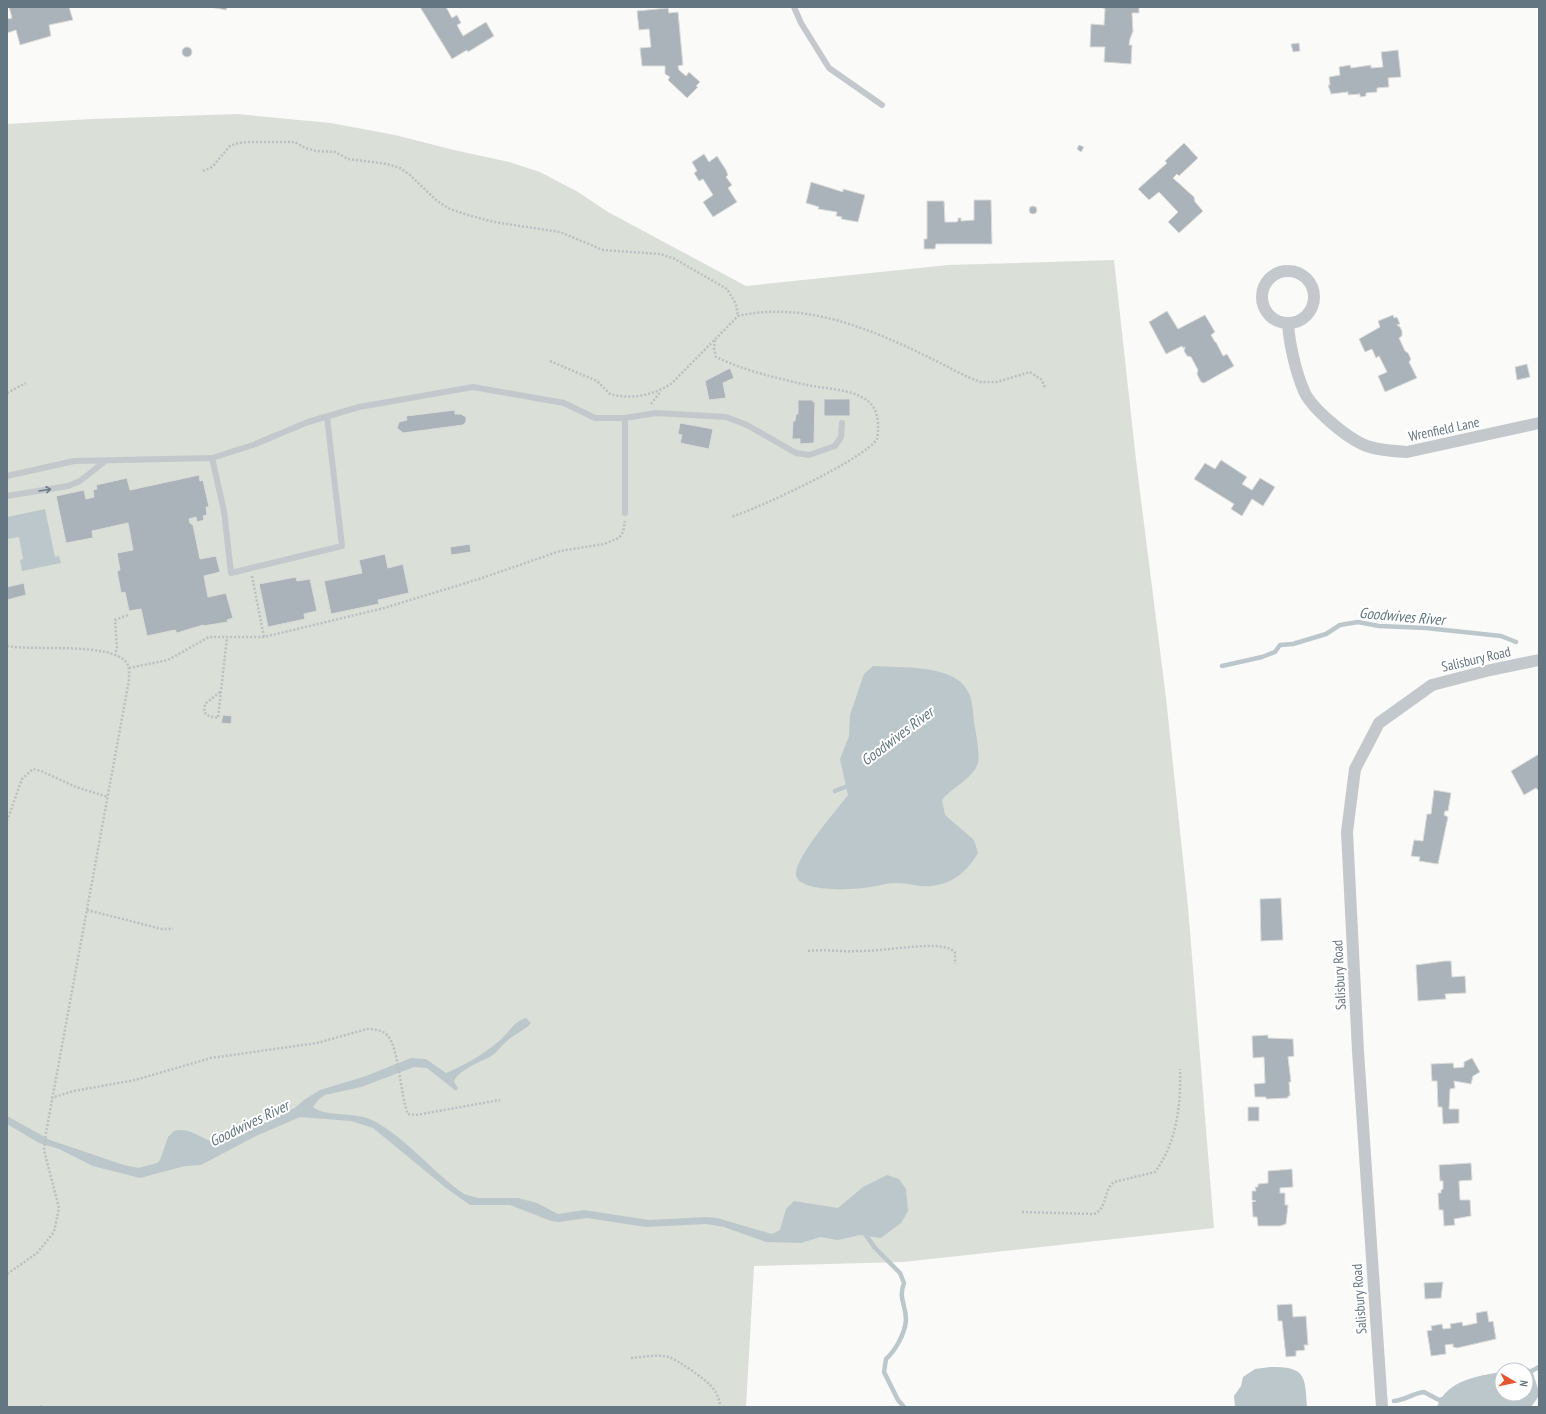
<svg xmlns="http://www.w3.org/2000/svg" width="1546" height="1414" font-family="'PT Sans Narrow',sans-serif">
<rect width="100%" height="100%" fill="#fafaf8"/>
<path fill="#dadfd7" d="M 237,114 L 331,123 L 395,135 L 454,150 L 509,162 L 540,172 L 578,192 L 608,212 L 746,286 L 948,265 L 1114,260 L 1136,460 L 1166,698 L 1188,907 L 1214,1228 L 903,1262 L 754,1266 L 746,1407 L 7,1407 L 7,124 L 92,119 Z"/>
<path fill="#bbc7cb" d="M 45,509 L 55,557 L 59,556 L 61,563 L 22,571 L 20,560 L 23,559 L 19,537 L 7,539 L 7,517 Z
M 873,666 C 899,668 953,664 967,690 C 973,699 973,713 974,723 C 976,732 980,755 978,763 C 973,779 952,787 942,800 L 945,815 L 974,840 L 978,853 C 969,869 955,882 937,885 C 921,889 909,882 894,883 C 886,883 878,886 870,887 C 857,890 794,893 796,873 C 797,855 836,811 848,795 L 840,759 L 849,736 L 850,715 L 864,674 Z
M 526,1018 L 531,1023 C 525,1030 517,1033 509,1039 C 502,1045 496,1054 488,1058 C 479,1062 456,1072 454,1082 L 458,1088 L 456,1091 L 427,1068 L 414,1067 L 361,1087 L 325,1095 L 319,1099 L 313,1107 C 324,1117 357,1112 372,1120 C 407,1138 432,1172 464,1194 L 478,1198 L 518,1198 L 537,1203 L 558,1214 L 584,1210 L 649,1220 L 707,1217 L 717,1218 L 772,1234 L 780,1230 L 786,1209 L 794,1201 L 838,1208 L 863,1187 L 887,1175 L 899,1179 L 906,1189 L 908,1211 L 901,1223 L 881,1238 L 860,1235 L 838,1240 L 820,1237 L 801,1243 L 766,1242 L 724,1227 L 706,1224 L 646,1227 L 587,1218 L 559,1222 L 551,1221 L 510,1205 L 470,1205 L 446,1188 L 373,1128 L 351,1121 L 300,1117 L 256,1136 L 201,1165 L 185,1166 L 140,1178 L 93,1166 L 59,1149 L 39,1143 L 7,1124 L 7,1116 L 50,1140 L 124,1165 L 138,1168 L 157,1163 L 160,1160 L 168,1137 L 174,1131 C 193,1125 206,1146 224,1142 L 295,1108 L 304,1100 L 320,1090 L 366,1076 L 411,1058 L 426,1059 L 446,1073 C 465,1065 482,1055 498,1042 C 507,1035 514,1021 526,1018 Z
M 1270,1367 C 1305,1367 1305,1374 1307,1407 L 1235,1407 L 1234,1396 L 1241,1386 L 1243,1377 L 1255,1369 Z
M 1525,1367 L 1532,1370 L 1539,1392 L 1538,1397 L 1531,1407 L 1437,1407 C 1447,1380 1477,1376 1502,1372 L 1502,1394 L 1526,1394 L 1526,1370 L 1512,1370 Z"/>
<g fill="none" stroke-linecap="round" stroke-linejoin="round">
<path stroke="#bbc7cb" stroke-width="4.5" d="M 1222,666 L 1262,657 L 1275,652 L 1280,645 L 1293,644 L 1326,634 L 1340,625 L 1358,622 L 1379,626 L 1426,628 L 1501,636 L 1516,642
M 835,791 L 850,785
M 863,1231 L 875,1248 L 900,1273 L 904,1283 C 898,1299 906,1304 906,1320 C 905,1334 895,1351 886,1359 L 884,1372 L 898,1400 L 904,1407
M 1526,1374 L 1539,1367
M 1394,1401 C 1406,1400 1413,1393 1424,1392 L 1439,1400 L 1444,1399"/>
</g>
<path fill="#aab3b9" stroke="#dcdcda" d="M 9,7 L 69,7 L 73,20 L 49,25 L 51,36 L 20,45 L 16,30 L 7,33 L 7,19 L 12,18 Z
M 210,7 L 227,7 L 226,10 Z
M 420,7 L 446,7 L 452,18 L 457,15 L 461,23 L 457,25 L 463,36 L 486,22 L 494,36 L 468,52 L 467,50 L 452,59 Z
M 1101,7 L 1139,7 L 1139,13 L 1132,13 L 1133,31 L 1130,39 L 1129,45 L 1132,45 L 1131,64 L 1104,62 L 1105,47 L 1090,47 L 1091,24 L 1104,25 L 1105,9 Z
M 668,8 L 669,13 L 678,12 L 683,65 L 678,66 L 679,70 L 686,76 L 689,72 L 700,82 L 696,86 L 698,87 L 687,98 L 668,80 L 670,77 L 665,74 L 665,66 L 642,66 L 640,48 L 651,47 L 649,29 L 639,30 L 637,11 Z
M 1299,43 L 1300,51 L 1293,52 L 1291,44 Z
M182 52a5 5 0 1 1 10 0a5 5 0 1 1-10 0Z
M 1398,50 L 1401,77 L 1388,78 L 1389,87 L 1377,88 L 1377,92 L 1366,93 L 1366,96 L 1360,97 L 1360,94 L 1348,95 L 1348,92 L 1331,94 L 1328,85 L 1330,85 L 1329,77 L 1340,75 L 1339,67 L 1350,65 L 1351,68 L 1371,65 L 1371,68 L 1383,67 L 1381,52 Z
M 1184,143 L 1198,158 L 1179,176 L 1177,174 L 1173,178 L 1194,197 L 1195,202 L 1203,211 L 1179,233 L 1168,222 L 1178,212 L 1159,192 L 1149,200 L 1138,189 L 1167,163 L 1165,161 Z
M 1079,145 L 1084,147 L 1081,152 L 1077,149 Z
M 704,154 L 709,162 L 717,156 L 726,170 L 728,175 L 726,177 L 732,185 L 728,188 L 737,202 L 713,217 L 703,202 L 713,195 L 703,179 L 699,181 L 694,173 L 697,171 L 692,162 Z
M 811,182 L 843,192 L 843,189 L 865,195 L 858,222 L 841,219 L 842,217 L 836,216 L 837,212 L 818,209 L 819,207 L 806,203 Z
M 974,200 L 991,200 L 992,244 L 936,244 L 935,249 L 924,249 L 924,239 L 927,239 L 927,201 L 944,201 L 945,222 L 956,222 L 958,221 L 958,218 L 961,218 L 961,221 L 974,220 Z
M1029 210a4 4 0 1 1 8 0a4 4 0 1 1-8 0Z
M 1167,311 L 1178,329 L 1205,315 L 1215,332 L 1211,335 L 1215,342 L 1216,342 L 1223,356 L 1227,354 L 1234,366 L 1204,383 L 1201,382 L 1197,374 L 1198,370 L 1191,357 L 1187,356 L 1184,351 L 1185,347 L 1183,348 L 1182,346 L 1166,354 L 1149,322 Z
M 1393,315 L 1394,318 L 1397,317 L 1400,324 L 1397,325 L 1400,327 L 1402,331 L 1402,336 L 1399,338 L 1405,351 L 1408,353 L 1411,359 L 1409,362 L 1417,378 L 1385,392 L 1378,376 L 1387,372 L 1379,356 L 1376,358 L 1372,349 L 1365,352 L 1359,339 L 1380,327 L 1378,321 Z
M 1527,364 L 1530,377 L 1517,380 L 1515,367 Z
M 730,368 L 734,378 L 723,383 L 726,398 L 709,400 L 705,381 Z
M 824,399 L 850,399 L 850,416 L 824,416 Z
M 798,400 L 813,400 L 813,402 L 815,402 L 814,443 L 800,444 L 800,439 L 792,439 L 793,421 L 795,421 L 796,414 L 798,414 Z
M 455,410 L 455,414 L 461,414 L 466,417 L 466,422 L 463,425 L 403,433 L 397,428 L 399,422 L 407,420 L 406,416 Z
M 680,423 L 713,429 L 709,449 L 680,443 L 682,435 L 678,434 Z
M 1221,460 L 1247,477 L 1242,484 L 1252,490 L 1260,478 L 1275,487 L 1263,506 L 1252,499 L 1242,516 L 1231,509 L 1234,504 L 1194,479 L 1205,463 L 1215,469 Z
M 199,475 L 200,481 L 203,480 L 209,507 L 206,507 L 207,515 L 203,516 L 204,520 L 197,522 L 196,517 L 189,519 L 190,523 L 193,525 L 200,559 L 216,556 L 220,572 L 204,576 L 208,597 L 226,593 L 233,618 L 227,620 L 228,622 L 203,626 L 203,625 L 177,633 L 175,630 L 147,636 L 141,609 L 129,611 L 125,592 L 121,593 L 117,571 L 120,570 L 117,553 L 133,550 L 128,523 L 92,531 L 93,538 L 66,543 L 56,496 L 84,490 L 86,499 L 94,497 L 93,490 L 97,489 L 96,485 L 127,478 L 130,490 Z
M 470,544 L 471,552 L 451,555 L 450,547 Z
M 385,554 L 388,568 L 403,564 L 409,593 L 378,600 L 379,604 L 331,614 L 324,581 L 362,573 L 359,560 Z
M 296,577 L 297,581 L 310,579 L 317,611 L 304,614 L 305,619 L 268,627 L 259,584 Z
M 24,583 L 26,595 L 7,600 L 7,587 Z
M 223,715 L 232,716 L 231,724 L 221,723 Z
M 1539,754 L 1539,791 L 1536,788 L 1524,795 L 1511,771 Z
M 1434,790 L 1451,793 L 1448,811 L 1445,811 L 1444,815 L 1448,817 L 1438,864 L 1419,861 L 1420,857 L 1411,856 L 1414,840 L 1423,841 L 1427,814 L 1431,814 Z
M 1281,898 L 1283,940 L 1261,941 L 1260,899 Z
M 1445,961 L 1451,961 L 1452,977 L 1465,976 L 1466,993 L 1445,994 L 1446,999 L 1418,1001 L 1416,965 Z
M 1268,1035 L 1268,1038 L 1293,1039 L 1294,1056 L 1288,1057 L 1291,1082 L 1289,1082 L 1290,1096 L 1288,1096 L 1288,1098 L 1266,1099 L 1266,1097 L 1255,1097 L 1254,1084 L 1265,1083 L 1264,1057 L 1253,1058 L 1252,1036 Z
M 1472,1058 L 1480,1072 L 1473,1076 L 1471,1084 L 1454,1081 L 1455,1088 L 1450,1089 L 1449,1109 L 1459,1109 L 1459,1123 L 1443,1124 L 1442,1107 L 1438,1107 L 1437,1081 L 1432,1081 L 1431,1064 L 1453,1063 L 1454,1068 L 1464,1067 L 1464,1062 Z
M 1248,1107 L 1259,1107 L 1259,1121 L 1248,1121 Z
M 1471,1163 L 1472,1180 L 1459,1181 L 1460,1200 L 1470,1200 L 1471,1216 L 1454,1219 L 1455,1225 L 1444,1226 L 1443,1210 L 1439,1210 L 1438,1193 L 1441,1193 L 1441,1190 L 1443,1189 L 1443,1181 L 1440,1181 L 1439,1165 Z
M 1292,1169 L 1293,1187 L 1280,1188 L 1280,1193 L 1285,1193 L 1285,1205 L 1288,1205 L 1286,1224 L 1280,1226 L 1258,1226 L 1257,1217 L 1253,1217 L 1252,1202 L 1256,1201 L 1252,1200 L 1252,1191 L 1256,1191 L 1255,1187 L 1258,1187 L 1258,1184 L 1268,1183 L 1268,1171 Z
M 1443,1282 L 1441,1298 L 1425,1299 L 1424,1283 Z
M 1292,1304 L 1293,1317 L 1306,1316 L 1308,1345 L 1304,1345 L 1305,1350 L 1296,1351 L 1296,1356 L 1286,1357 L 1282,1321 L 1278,1321 L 1277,1305 Z
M 1487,1311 L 1489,1322 L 1493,1321 L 1496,1339 L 1457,1348 L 1453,1347 L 1453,1344 L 1445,1345 L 1446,1354 L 1431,1356 L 1427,1331 L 1432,1330 L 1431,1326 L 1442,1324 L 1443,1329 L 1451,1328 L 1450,1324 L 1462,1322 L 1463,1326 L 1477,1323 L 1476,1313 Z"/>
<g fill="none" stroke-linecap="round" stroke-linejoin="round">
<path stroke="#bbbfc2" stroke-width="2.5" stroke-dasharray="2 2" stroke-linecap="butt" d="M 203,171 L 212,167 L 230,146 L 238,143 L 249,142 L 295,142 L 305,148 L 316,151 L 335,152 L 348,159 L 387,164 L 400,168 L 410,175 L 437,201 L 450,209 L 468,215 L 494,222 L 560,232 L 603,250 L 660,254 L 675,259 L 727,289 L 736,304 L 738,316
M 715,340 L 714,348 L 716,357 C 745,371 777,378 807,385 C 825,389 858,389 871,404 C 879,413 879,428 877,439 C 865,459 757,509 731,517
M 550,361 L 597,381 L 610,394 C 631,400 655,395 672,383 L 738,316 C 803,301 869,328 926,356 C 944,364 962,376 981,382 L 997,382 L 1030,372 L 1042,380 L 1045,388
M 7,393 L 26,383
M 651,404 L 661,391
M 252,576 L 264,637
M 7,646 C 32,651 110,642 126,662 C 130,667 129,673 129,680 L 46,1133 L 44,1150 L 59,1208 L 54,1232 L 37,1253 L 7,1274
M 115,656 L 117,647 L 115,620 L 128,615
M 129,668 L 168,660 L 209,637 L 264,637 L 384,608 L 479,579 L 560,551 L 604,544 L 619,538 L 623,532 L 625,521
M 220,692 L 205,704 L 204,712 L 209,716 L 218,718 L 227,637
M 7,821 L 22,779 L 33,769 L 41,771 L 76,787 L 108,797
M 87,910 L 162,929 L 173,929
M 808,951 C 825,949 841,952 858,951 C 882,951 907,946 932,946 C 940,946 949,947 955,952 L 955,964
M 51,1098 L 74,1091 L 135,1080 L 211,1058 L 317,1043 L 367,1029 C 374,1029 382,1030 387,1035 C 399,1046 400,1095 408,1114 L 416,1115 L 500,1100
M 1022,1212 L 1094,1214 C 1108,1208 1103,1190 1114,1182 L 1155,1172 C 1177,1142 1181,1105 1180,1069
M 631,1358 C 644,1357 657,1354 669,1357 C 676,1359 705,1379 710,1385 C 716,1391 720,1399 720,1407
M 40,1407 L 42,1406"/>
<path stroke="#c3c8cc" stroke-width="6" d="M 794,7 L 801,23 L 829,68 L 882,105
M 212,458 L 224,511 L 231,573 L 342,546 L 327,417
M 7,476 L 74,461 L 212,458 L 253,445 L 308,422 L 359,407 L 473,387 L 564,403 L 595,418 L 625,418 L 656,413 L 726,417 L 747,425 L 796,453 L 809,455 L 835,446 L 841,437 L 842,423
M 7,496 L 68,486 L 80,481 L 104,462
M 625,513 L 625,418"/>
<path stroke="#c3c8cc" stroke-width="12" d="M1262 297a26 26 0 1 1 52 0a26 26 0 1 1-52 0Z
M 1288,323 C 1289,343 1296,373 1304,391 C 1311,408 1345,436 1362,444 C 1375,450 1392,451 1407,452 L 1539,423
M 1382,1407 L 1358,1051 L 1347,832 L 1355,769 L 1379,723 L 1432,685 L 1486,671 L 1539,660"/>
</g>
<defs><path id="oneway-shaft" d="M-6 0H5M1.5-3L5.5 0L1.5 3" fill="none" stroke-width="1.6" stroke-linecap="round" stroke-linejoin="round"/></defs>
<use stroke="#6a7a87" href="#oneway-shaft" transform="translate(45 490) rotate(-9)"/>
<g text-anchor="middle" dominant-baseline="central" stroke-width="4" stroke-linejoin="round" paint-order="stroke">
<g font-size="14" fill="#657683" stroke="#fff">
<text transform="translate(1444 429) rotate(-12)">Wrenfield Lane</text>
<text transform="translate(1476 659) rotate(-13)">Salisbury Road</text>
<text transform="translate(1339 975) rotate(-93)">Salisbury Road</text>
<text transform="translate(1359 1299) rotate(-94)">Salisbury Road</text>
</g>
<g font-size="15" font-style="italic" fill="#60757c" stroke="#fff">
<text transform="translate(1402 616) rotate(5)">Goodwives River</text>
<text transform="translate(897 736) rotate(-37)">Goodwives River</text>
<text transform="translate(249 1123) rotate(-26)">Goodwives River</text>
</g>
</g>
<rect width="1546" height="1414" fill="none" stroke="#657683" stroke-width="16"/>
<g transform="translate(1514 1382) rotate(99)"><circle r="19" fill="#ffffff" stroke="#c1c8cd"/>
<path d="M0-3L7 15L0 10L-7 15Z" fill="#e4572e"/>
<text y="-6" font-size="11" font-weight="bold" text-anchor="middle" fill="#657683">N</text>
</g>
</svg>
